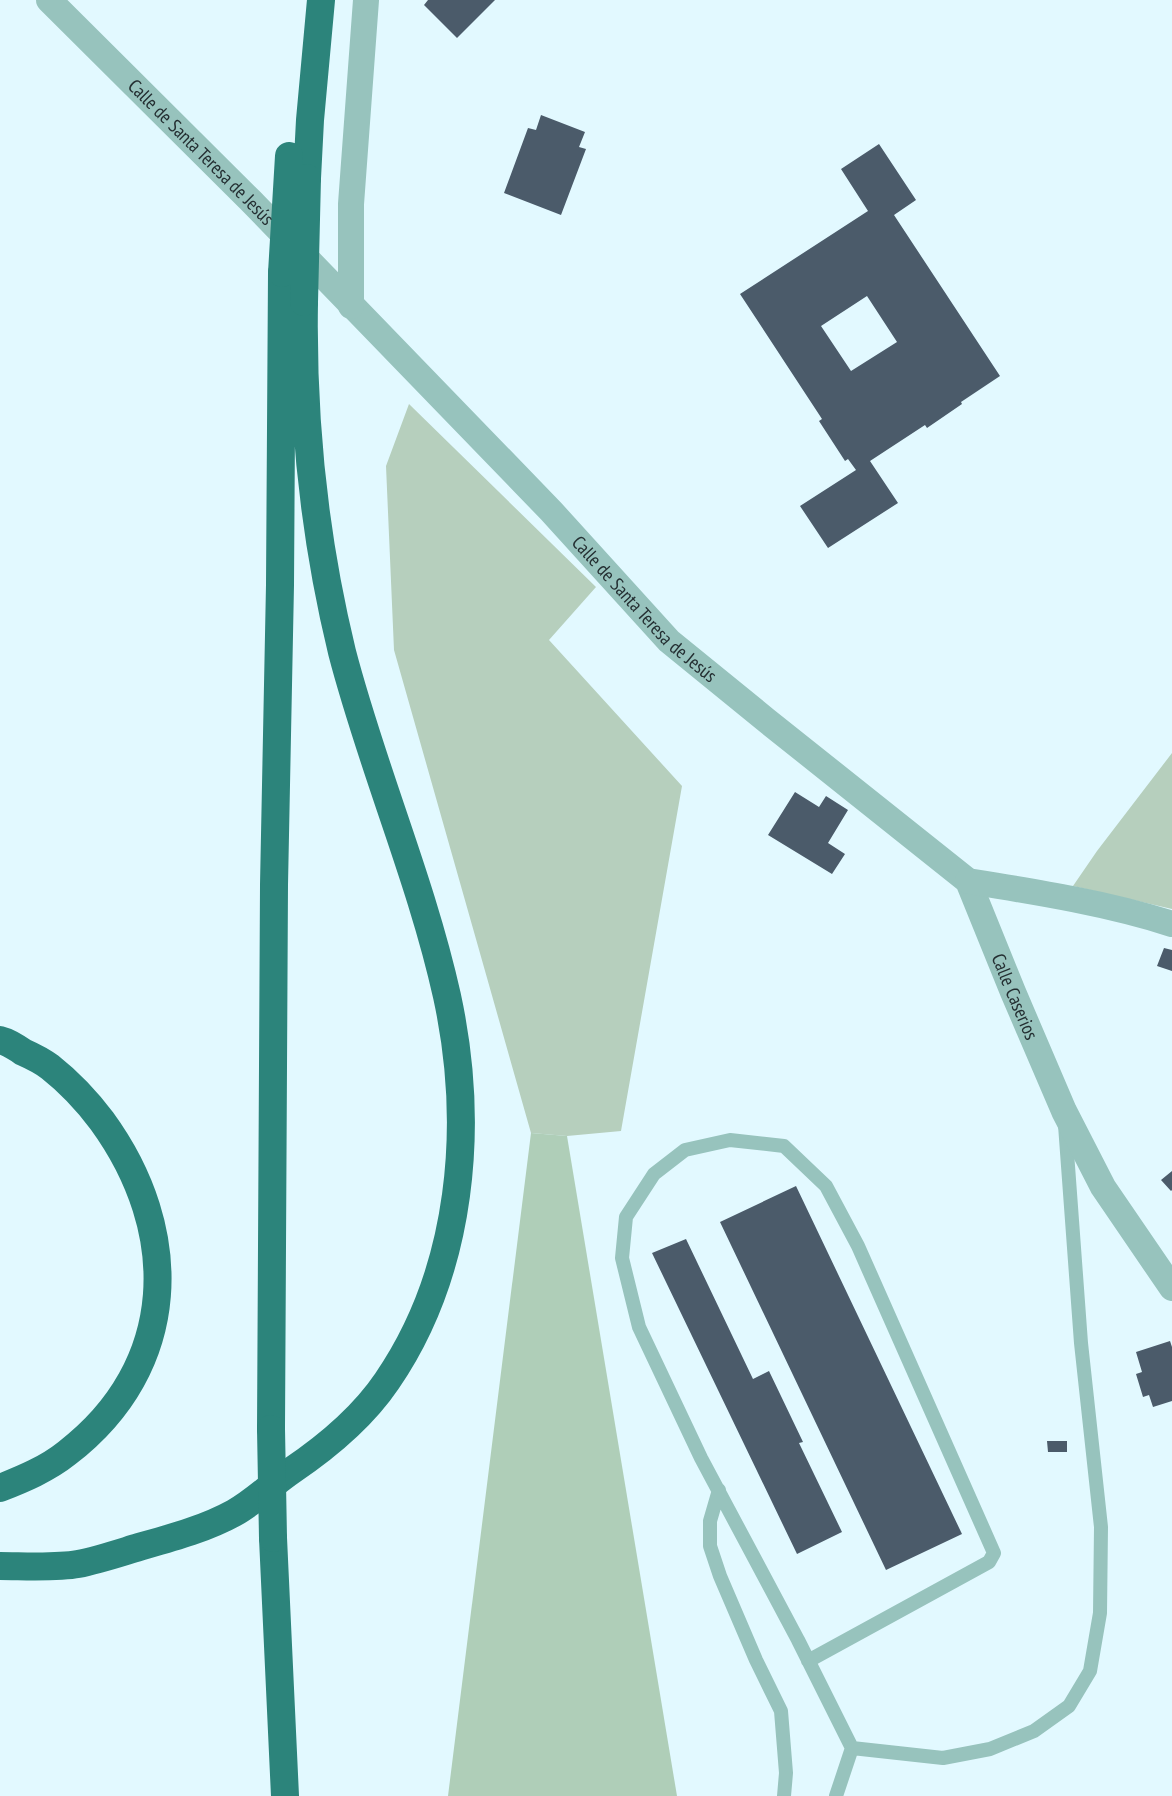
<svg xmlns="http://www.w3.org/2000/svg" width="1172" height="1796" font-family="'PT Sans Narrow',sans-serif">
<rect width="100%" height="100%" fill="#e2f9ff"/>
<path fill="#b6cfbd" d="M 409,404 L 596,587 L 549,640 L 682,786 L 621,1131 L 567,1136 L 531,1133 L 394,650 L 386,466 Z
M 1172,753 L 1172,909 L 1073,886 L 1097,851 Z"/>
<path fill="#afceb8" d="M 531,1133 L 567,1136 L 677,1796 L 448,1796 Z"/>
<path fill="#4b5b6a" fill-rule="evenodd" d="M 428,0 L 495,0 L 457,38 L 424,5 Z
M 541,115 L 585,132 L 579,147 L 586,149 L 561,215 L 504,193 L 528,128 L 536,130 Z
M 879,144 L 916,200 L 894,215 L 1000,376 L 961,402 L 962,404 L 927,428 L 925,425 L 870,461 L 898,503 L 828,548 L 800,506 L 856,470 L 848,459 L 845,461 L 819,421 L 822,419 L 740,294 L 868,211 L 841,169 ZM 867,296 L 897,342 L 851,371 L 821,326 Z
M 795,792 L 819,807 L 826,796 L 848,810 L 828,843 L 845,854 L 832,874 L 768,835 Z
M 1164,948 L 1172,950 L 1172,971 L 1157,966 Z
M 1172,1171 L 1172,1190 L 1171,1191 L 1161,1180 Z
M 796,1186 L 962,1534 L 886,1570 L 720,1222 Z
M 686,1239 L 753,1379 L 769,1371 L 803,1442 L 799,1443 L 842,1532 L 797,1554 L 652,1253 Z
M 1170,1341 L 1172,1347 L 1172,1401 L 1153,1407 L 1149,1395 L 1143,1397 L 1136,1374 L 1142,1372 L 1136,1352 Z
M 1047,1441 L 1067,1441 L 1067,1452 L 1048,1452 Z"/>
<g fill="none" stroke-linecap="round" stroke-linejoin="round">
<path stroke="#97c3bd" stroke-width="14" d="M 719,1490 L 710,1521 L 710,1546 L 720,1576 L 756,1660 L 781,1711 L 786,1773 L 784,1796
M 808,1661 L 989,1562 L 994,1553 L 858,1246 L 826,1186 L 784,1146 L 730,1140 L 685,1150 L 654,1174 L 626,1217 L 622,1258 L 639,1327 L 701,1458 L 798,1640 L 852,1748 L 836,1796
M 852,1748 L 943,1758 L 990,1749 L 1034,1731 L 1069,1706 L 1090,1671 L 1100,1613 L 1101,1527 L 1081,1343 L 1065,1125"/>
<g stroke="#97c3bd" stroke-width="26">
<path id="s1" d="M 49,0 L 251,201 L 551,511 L 669,641 L 766,720 L 968,881 L 1013,992 L 1064,1111 L 1103,1187 L 1172,1288"/>
<path d="M 351,306 L 351,204 L 366,0"/>
<path d="M 968,881 C 1036,892 1106,903 1172,924"/>
</g>
<path stroke="#2c847b" stroke-width="28" d="M 307,178 L 310,120 L 321,0
M 0,1040 C 8,1042 16,1047 23,1052 C 32,1056 42,1061 50,1067 C 69,1082 87,1101 102,1121 C 182,1231 180,1366 67,1453 C 47,1469 23,1479 0,1488
M 271,1429 L 274,885 L 280,585 L 282,273
M 273,1538 L 285,1796
M 0,1566 C 23,1566 57,1568 78,1564 C 98,1560 119,1553 139,1547 C 171,1538 205,1529 234,1513 C 254,1502 272,1484 291,1471 C 328,1446 362,1418 387,1381 C 463,1270 475,1125 447,996 C 421,879 372,768 342,652 C 314,537 302,421 304,302"/>
<path stroke="#2c847b" stroke-width="28" d="M 282,273 L 289,156
M 304,302 L 307,178
M 271,1429 L 273,1538"/>
</g>
<g text-anchor="middle" dominant-baseline="central" stroke-width="5" stroke-linejoin="round" paint-order="stroke">
<g font-size="19" fill="#242f32" stroke="#fff">
<text stroke="none"><textPath href="#s1" startOffset="215">Calle de Santa Teresa de Jesús</textPath></text>
<text stroke="none"><textPath href="#s1" startOffset="852">Calle de Santa Teresa de Jesús</textPath></text>
<text stroke="none"><textPath href="#s1" startOffset="1400">Calle Caserios</textPath></text>
</g>
</g>
</svg>
